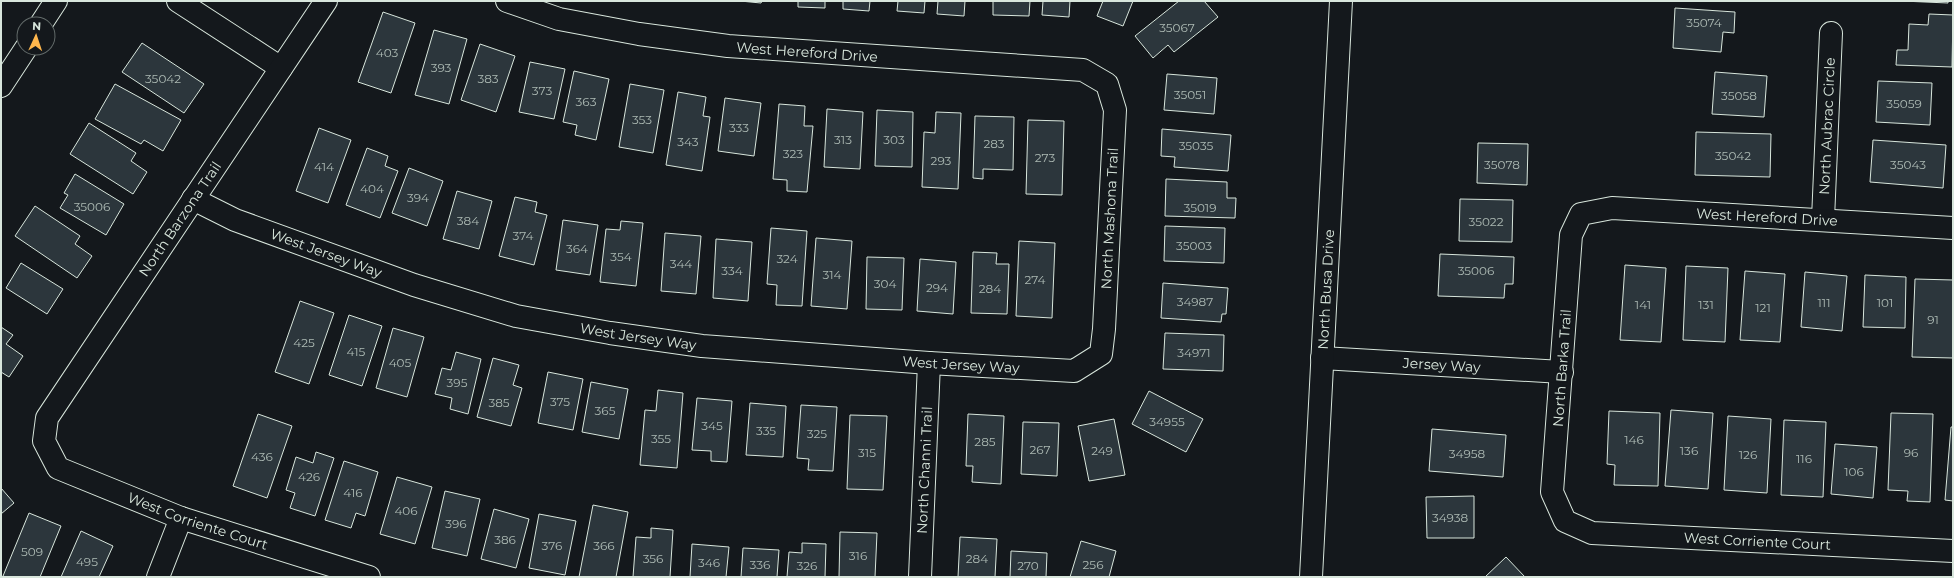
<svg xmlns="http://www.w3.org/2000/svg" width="1954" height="578" font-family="Montserrat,sans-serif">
<rect width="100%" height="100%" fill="#14181c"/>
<path fill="#2c363c" stroke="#d8e6dc" d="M 740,1 L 762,1 L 761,3 Z
M 798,1 L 825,1 L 825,8 L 798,7 Z
M 843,1 L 870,1 L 869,11 L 843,9 Z
M 898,1 L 925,1 L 924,13 L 897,11 Z
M 938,1 L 965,1 L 964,16 L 937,14 Z
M 993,1 L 1030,1 L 1029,16 L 993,15 Z
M 1043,1 L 1070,1 L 1069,17 L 1042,15 Z
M 1103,1 L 1133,1 L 1123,26 L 1097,16 Z
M 1179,1 L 1204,1 L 1218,17 L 1174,52 L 1168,45 L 1153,58 L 1135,36 Z
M 1902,1 L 1948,1 L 1948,3 Z
M 1675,8 L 1735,12 L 1734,33 L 1723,32 L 1721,52 L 1673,48 Z
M 383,12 L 415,23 L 391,93 L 358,82 Z
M 1929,14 L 1953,15 L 1952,67 L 1896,65 L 1897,50 L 1908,50 L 1909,24 L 1928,25 Z
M 434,30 L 467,39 L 449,104 L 415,95 Z
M 142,43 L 204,84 L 184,113 L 122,72 Z
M 480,44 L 515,56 L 496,112 L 461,100 Z
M 530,62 L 565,69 L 554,119 L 519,112 Z
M 574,71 L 609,79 L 596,140 L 575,135 L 577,125 L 563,122 Z
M 1715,72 L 1767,76 L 1764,117 L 1712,114 Z
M 1167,74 L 1217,78 L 1214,114 L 1164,110 Z
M 1878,81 L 1932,83 L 1930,125 L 1876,122 Z
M 115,84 L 181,120 L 163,151 L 144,140 L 141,144 L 95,119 Z
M 630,84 L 664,90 L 653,153 L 619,147 Z
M 678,92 L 706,97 L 703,116 L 710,117 L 702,171 L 666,165 Z
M 725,98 L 761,103 L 754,156 L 718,151 Z
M 779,104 L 805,106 L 804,126 L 813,126 L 807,192 L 787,191 L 787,180 L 773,179 Z
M 827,109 L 863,112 L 860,169 L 824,167 Z
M 877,110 L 913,112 L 912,167 L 875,166 Z
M 936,112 L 961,113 L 958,189 L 922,187 L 924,132 L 935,133 Z
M 975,116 L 1014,117 L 1013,170 L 983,169 L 983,179 L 973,178 Z
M 1028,120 L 1064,121 L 1062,195 L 1026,194 Z
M 89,123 L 136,153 L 131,161 L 147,172 L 133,194 L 70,154 Z
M 319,128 L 351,140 L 328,203 L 296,191 Z
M 1162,129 L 1231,135 L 1228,171 L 1174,167 L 1175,157 L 1161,156 Z
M 1696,132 L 1771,134 L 1770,177 L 1695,175 Z
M 1873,140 L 1946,145 L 1943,188 L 1870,182 Z
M 1478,143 L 1528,144 L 1527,185 L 1477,183 Z
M 367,148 L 388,156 L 385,166 L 398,171 L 380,218 L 346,205 Z
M 409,168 L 443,181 L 427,226 L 392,213 Z
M 75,174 L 124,204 L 106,235 L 60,208 L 68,195 L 64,193 Z
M 1166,179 L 1227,182 L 1227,198 L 1236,198 L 1235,218 L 1165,216 Z
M 457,191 L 492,201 L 479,249 L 443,239 Z
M 515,197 L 537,202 L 535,212 L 547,215 L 534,265 L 499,256 Z
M 1460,199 L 1513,200 L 1512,242 L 1459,241 Z
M 35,206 L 80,236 L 75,244 L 92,256 L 77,278 L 15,236 Z
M 563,220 L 598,225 L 590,275 L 556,270 Z
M 621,221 L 643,223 L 636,286 L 600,282 L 606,229 L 620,230 Z
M 1165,226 L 1225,228 L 1224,263 L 1164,261 Z
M 771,228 L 807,231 L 802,306 L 776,305 L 777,285 L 767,284 Z
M 665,233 L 701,236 L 696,294 L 661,291 Z
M 816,238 L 852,241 L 847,309 L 811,306 Z
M 716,239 L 752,242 L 748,301 L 713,298 Z
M 1019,241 L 1055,243 L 1052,318 L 1016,316 Z
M 973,252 L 997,253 L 996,264 L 1009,264 L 1007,314 L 971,313 Z
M 1440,254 L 1514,257 L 1513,284 L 1505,284 L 1504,298 L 1438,296 Z
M 867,257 L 904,258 L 902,310 L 866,309 Z
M 920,259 L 956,262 L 953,314 L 917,311 Z
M 21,263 L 63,289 L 47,314 L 6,288 Z
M 1625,265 L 1666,268 L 1661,342 L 1620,340 Z
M 1686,266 L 1728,268 L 1725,342 L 1683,340 Z
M 1745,271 L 1785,274 L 1780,342 L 1740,340 Z
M 1805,272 L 1847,276 L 1842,331 L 1801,327 Z
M 1865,275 L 1906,277 L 1905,328 L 1863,327 Z
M 1915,279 L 1953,280 L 1953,358 L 1912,357 Z
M 1163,283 L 1228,288 L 1226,314 L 1222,314 L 1221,322 L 1161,318 Z
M 300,301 L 334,313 L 309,384 L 275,372 Z
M 349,315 L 382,326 L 362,386 L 329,375 Z
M 1,327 L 13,335 L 6,344 L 23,356 L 9,377 L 1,372 Z
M 393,328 L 424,337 L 407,397 L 376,388 Z
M 1165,333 L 1224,335 L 1223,371 L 1163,369 Z
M 456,352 L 481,359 L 468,414 L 450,409 L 452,398 L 435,394 L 442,368 L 451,370 Z
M 493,358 L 519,365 L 513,385 L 522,388 L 511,426 L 477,417 Z
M 548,372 L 583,379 L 573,430 L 538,423 Z
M 591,382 L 628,389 L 619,439 L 582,432 Z
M 658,390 L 683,393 L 677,468 L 640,465 L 645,410 L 656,411 Z
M 1149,391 L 1203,419 L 1186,452 L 1132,424 Z
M 697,398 L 732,401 L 727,462 L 711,461 L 711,451 L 692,450 Z
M 750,403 L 786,406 L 783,457 L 746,455 Z
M 801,405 L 837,407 L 833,471 L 808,470 L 809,459 L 797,458 Z
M 1671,410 L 1713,413 L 1708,489 L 1665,486 Z
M 1609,411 L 1660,413 L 1658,486 L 1614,485 L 1615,465 L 1607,464 Z
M 1891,413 L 1933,414 L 1930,502 L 1907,501 L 1908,491 L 1888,490 Z
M 258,414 L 292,426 L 267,498 L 233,486 Z
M 968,414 L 1004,416 L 1001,484 L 972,482 L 973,466 L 966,466 Z
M 850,415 L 887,416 L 883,490 L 847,489 Z
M 1728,416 L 1771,419 L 1767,493 L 1724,490 Z
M 1114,419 L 1125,475 L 1089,481 L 1078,426 Z
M 1784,420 L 1826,422 L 1823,497 L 1781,495 Z
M 1023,422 L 1059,423 L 1057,476 L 1021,474 Z
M 1951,427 L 1953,427 L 1953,501 L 1945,500 Z
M 1432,429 L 1506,435 L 1503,477 L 1429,471 Z
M 1835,444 L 1877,447 L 1873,498 L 1831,494 Z
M 316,452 L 334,458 L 315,516 L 290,508 L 295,493 L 286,490 L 296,457 L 313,463 Z
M 344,461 L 378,472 L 365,516 L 356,513 L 351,528 L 325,520 Z
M 397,477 L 432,487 L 415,544 L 380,534 Z
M 1,488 L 14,503 L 1,514 Z
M 445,491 L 480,499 L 467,556 L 432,548 Z
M 1474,496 L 1474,538 L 1427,538 L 1426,497 Z
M 593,505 L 628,512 L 616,577 L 579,577 Z
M 494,509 L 529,519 L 516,568 L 481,559 Z
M 29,513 L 61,526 L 40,577 L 6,577 L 3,576 Z
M 539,514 L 576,521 L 565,575 L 529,568 Z
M 651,528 L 673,530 L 670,577 L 633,577 L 636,537 L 651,538 Z
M 81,531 L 113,546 L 99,577 L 61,577 Z
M 840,532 L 877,533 L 875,577 L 839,577 Z
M 960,537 L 997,539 L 995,577 L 958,577 Z
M 1081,541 L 1116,551 L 1109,577 L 1070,577 Z
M 802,543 L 826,544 L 825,577 L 787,577 L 789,552 L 802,553 Z
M 692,544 L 729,547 L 726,577 L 690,577 Z
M 743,548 L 779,550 L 777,577 L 741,577 Z
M 1011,551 L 1047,553 L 1046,577 L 1010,577 Z
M 1506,557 L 1525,577 L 1485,577 Z"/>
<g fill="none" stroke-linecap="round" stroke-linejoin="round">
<defs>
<g id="minor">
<path d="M 178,1 L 281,68"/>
<path id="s1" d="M 326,1 L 47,418 L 44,441 L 58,468 L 181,518 L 369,577"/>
<path d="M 41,24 L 56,1"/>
<path d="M 1,86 L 26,48"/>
<path id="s2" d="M 193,199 L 235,220 L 414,285 L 516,316 L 610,333 L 702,346 L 929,363 L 1074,371 L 1101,354 L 1104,329 L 1115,110 L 1107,84 L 1083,70 L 728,46 L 639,34 L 559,19 L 507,1"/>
<path id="s3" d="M 1823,219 L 1831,33"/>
<path id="s4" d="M 1953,228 L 1612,208 L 1581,214 L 1571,235 L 1552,492 L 1565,521 L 1592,533 L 1953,551"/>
<path id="s5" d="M 1322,358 L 1562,372"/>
<path d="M 158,577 L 181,518"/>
<path id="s6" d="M 920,577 L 929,363"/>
<path id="s7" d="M 1311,577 L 1341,1"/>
</g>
</defs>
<use href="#minor" stroke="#d8e6dc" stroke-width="24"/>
<use href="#minor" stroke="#14181c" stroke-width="22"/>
</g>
<g text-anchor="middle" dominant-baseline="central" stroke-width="3" stroke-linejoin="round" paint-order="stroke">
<g font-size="12" fill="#adbab4">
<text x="1704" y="22">35074</text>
<text x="1177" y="27">35067</text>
<text x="387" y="52">403</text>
<text x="441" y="67">393</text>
<text x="163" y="78">35042</text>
<text x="488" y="78">383</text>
<text x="542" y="90">373</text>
<text x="1190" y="94">35051</text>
<text x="1739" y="95">35058</text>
<text x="586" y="101">363</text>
<text x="1904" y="103">35059</text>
<text x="642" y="119">353</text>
<text x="739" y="127">333</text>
<text x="843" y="139">313</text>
<text x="894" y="139">303</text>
<text x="688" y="141">343</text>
<text x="994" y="143">283</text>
<text x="1196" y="145">35035</text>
<text x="793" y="153">323</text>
<text x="1733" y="155">35042</text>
<text x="1045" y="157">273</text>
<text x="941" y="160">293</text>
<text x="1502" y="164">35078</text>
<text x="1908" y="164">35043</text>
<text x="324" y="166">414</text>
<text x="372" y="188">404</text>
<text x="418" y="197">394</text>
<text x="92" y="206">35006</text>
<text x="1200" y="207">35019</text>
<text x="468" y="220">384</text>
<text x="1486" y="221">35022</text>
<text x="523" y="235">374</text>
<text x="1194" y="245">35003</text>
<text x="577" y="248">364</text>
<text x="621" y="256">354</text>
<text x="787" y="258">324</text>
<text x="681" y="263">344</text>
<text x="732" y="270">334</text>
<text x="1476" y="270">35006</text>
<text x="832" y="274">314</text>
<text x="1035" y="279">274</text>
<text x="885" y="283">304</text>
<text x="937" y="287">294</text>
<text x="990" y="288">284</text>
<text x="1195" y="301">34987</text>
<text x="1824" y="302">111</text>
<text x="1885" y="302">101</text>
<text x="1643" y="304">141</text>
<text x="1706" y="304">131</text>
<text x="1763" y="307">121</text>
<text x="1933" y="319">91</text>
<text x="304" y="342">425</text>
<text x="356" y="351">415</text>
<text x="1194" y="352">34971</text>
<text x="400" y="362">405</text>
<text x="457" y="382">395</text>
<text x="560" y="401">375</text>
<text x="499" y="402">385</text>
<text x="605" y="410">365</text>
<text x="1167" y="421">34955</text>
<text x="712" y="425">345</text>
<text x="766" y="430">335</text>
<text x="817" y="433">325</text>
<text x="661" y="438">355</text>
<text x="1634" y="439">146</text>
<text x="985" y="441">285</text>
<text x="1040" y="449">267</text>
<text x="1102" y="450">249</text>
<text x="1689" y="450">136</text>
<text x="867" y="452">315</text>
<text x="1911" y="452">96</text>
<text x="1467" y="453">34958</text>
<text x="1748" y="454">126</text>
<text x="262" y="456">436</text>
<text x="1804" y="458">116</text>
<text x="1854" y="471">106</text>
<text x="309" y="476">426</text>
<text x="353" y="492">416</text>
<text x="406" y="510">406</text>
<text x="1450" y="517">34938</text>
<text x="456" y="523">396</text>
<text x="505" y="539">386</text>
<text x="552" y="545">376</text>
<text x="604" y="545">366</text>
<text x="32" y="551">509</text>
<text x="858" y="555">316</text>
<text x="653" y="558">356</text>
<text x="977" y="558">284</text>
<text x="87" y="561">495</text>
<text x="709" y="562">346</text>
<text x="760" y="564">336</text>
<text x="1093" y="564">256</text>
<text x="807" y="565">326</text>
<text x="1028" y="565">270</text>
</g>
<g font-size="14" fill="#d8e6dc" stroke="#14181c">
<text transform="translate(807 52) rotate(4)">West Hereford Drive</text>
<text stroke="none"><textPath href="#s3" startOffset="93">North Aubrac Circle</textPath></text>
<text transform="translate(1767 217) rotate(3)">West Hereford Drive</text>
<text transform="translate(180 219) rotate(-56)">North Barzona Trail</text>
<text stroke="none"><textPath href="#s2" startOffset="1073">North Mashona Trail</textPath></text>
<text stroke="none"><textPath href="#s2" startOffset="144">West Jersey Way</textPath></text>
<text stroke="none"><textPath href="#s7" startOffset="288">North Busa Drive</textPath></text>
<text stroke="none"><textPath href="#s2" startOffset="468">West Jersey Way</textPath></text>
<text stroke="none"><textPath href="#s2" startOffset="792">West Jersey Way</textPath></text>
<text stroke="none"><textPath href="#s5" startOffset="120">Jersey Way</textPath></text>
<text transform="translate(1562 368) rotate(-86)">North Barka Trail</text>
<text stroke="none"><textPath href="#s6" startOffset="107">North Channi Trail</textPath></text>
<text stroke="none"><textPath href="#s1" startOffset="705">West Corriente Court</textPath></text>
<text stroke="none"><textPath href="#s4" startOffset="881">West Corriente Court</textPath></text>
</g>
</g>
<rect width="1954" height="578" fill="none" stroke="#d8e6dc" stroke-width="4"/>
<g transform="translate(36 36) rotate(3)"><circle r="19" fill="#14181c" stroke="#626a69"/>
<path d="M0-3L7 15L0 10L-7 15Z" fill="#ffb74d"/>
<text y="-6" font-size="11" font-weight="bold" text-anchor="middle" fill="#d8e6dc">N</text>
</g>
</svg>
